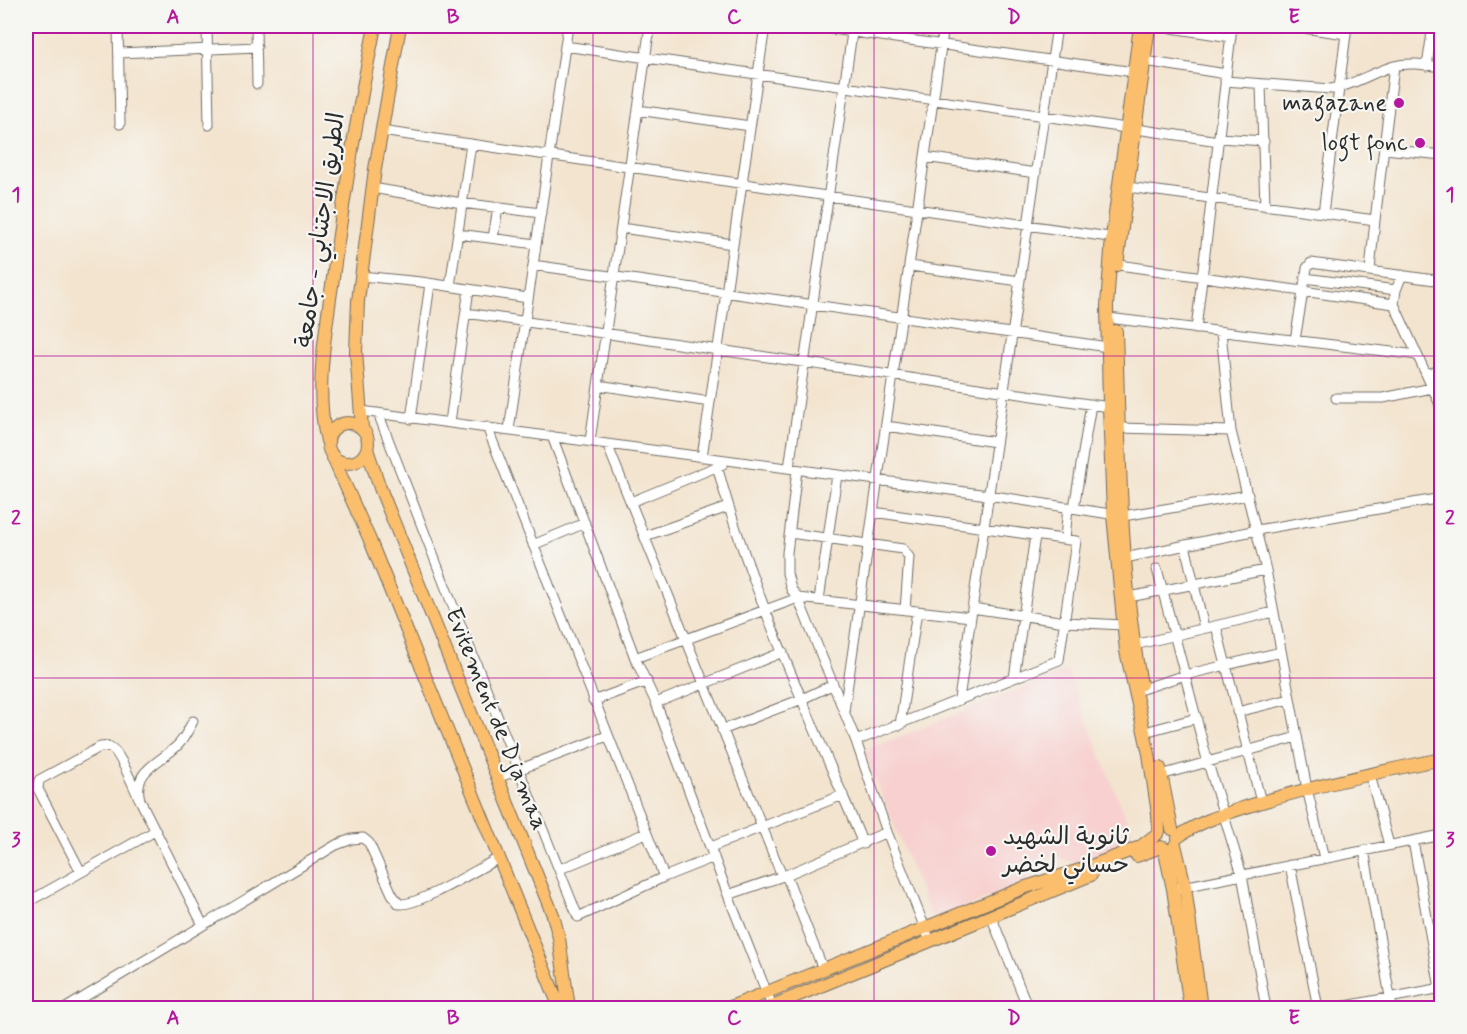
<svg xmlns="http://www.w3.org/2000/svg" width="1467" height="1034" font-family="Mynerve,'Playpen Sans Arabic',sans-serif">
<rect width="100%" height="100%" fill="#f6f6f2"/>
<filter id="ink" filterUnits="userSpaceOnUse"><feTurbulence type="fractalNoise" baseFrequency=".0167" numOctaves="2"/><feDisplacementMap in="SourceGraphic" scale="12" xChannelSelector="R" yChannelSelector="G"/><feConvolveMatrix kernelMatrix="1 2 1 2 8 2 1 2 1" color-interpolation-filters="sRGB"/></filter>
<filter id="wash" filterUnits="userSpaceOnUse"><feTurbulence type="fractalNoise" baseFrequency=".008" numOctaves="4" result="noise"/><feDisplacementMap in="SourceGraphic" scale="24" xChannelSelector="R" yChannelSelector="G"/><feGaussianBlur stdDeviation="1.35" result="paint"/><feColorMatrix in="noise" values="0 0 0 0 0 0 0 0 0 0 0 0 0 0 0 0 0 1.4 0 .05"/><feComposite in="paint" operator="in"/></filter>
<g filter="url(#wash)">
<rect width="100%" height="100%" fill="#f3e4cf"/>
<path fill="#f7d0cf" d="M 1067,670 L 1135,841 L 1077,864 L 1053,856 L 1026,869 L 1030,880 L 933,922 L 864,751 Z"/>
</g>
<g filter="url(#ink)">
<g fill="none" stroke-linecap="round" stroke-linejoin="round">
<defs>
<path id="minor" d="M 118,26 L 120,124
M 207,26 L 209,125
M 256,26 L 257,84
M 811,26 L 1134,72
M 1158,26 L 1231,37
M 1289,26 L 1346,34
M 565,46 L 1126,128
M 119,53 L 257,47
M 1145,61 L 1226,74
M 1427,66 L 1433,26
M 1225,81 L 1331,89 C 1353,86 1372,72 1394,66 C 1409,62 1426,65 1442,67
M 1261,85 L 1265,206
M 638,110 L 750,126
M 1136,129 L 1219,141
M 381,131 L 1116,238
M 1219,138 L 1264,141
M 1385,149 L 1442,155
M 925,157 L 1036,173
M 1128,187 L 1375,220 L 1394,66
M 372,188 L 462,203 L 541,213
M 1323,213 L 1347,26
M 621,228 L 733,244
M 458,234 L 536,244
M 493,238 L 498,207
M 1112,264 L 1394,304
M 533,265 L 1108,347
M 910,266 L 1020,281
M 1370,270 L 1375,220
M 1402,275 L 1396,290 L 1394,304 L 1442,409
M 361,276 L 421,282 L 528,298
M 1305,278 L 1396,290
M 450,286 L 471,144
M 466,313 L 1109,407
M 1108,318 L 1417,355
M 1196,329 L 1232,26
M 1221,332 L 1231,431 L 1266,570 L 1307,789 L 1324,858
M 1295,340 L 1307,268 L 1311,263 L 1442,281
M 1426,374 L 1442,370
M 598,385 L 710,402
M 1336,398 L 1383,398 L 1432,388
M 361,411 L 988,495 L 1123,516 L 1248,495
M 378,413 L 451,601 L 578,917 L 664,877 L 714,857
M 411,419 L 430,284
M 450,422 L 469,289
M 886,426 L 996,442
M 487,427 L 664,877
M 1119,428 L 1231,431
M 509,430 L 568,26
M 552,436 L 635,658 L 656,703 L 728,895 L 772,1006
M 590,441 L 650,26
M 607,444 L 782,876
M 702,457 L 765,26
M 717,466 C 752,596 812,719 863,844
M 789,468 L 853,26
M 797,470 L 787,553 L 787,573 L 791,589 L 798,598 L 971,617
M 631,502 L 723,464
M 1074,508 L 1091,404
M 790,533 L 903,549 L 909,557 L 905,610
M 645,536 L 728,507
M 1065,539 L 1068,507
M 533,545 L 585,523
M 1185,545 L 1204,628
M 1125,558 L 1257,530 L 1442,498
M 1157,569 L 1208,763 L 1242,875 L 1266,1008
M 1129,597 L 1266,570
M 819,600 L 837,475
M 972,608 L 1065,622 L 1123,625
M 1216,626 L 1261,802
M 1134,645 L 1274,612
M 635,658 L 798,598 L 856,741 L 887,832 L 930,941
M 1014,678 L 1035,536
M 1142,689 L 1185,675 L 1281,652
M 959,699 L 1057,26
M 593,701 L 647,681
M 656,703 L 783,652
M 844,711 L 944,26
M 1237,712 L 1290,699
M 193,721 C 189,729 184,739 178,745 C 160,763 132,770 140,800 L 203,925
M 900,725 L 917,611
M 722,730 L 802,699 L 832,685
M 1152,730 L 1197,718
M 856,741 L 1059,660 L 1076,541 L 873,512
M 1161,775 L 1297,737
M 1370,775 L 1389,845
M 497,778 L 607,736
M 1413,841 L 1442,999
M 711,847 L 843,795
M 1364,850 L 1392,1008
M 1290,865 L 1318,1008
M 560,869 L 646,833
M 81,872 L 38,789 L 39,780 L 100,747 C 103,747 107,746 110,747 C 120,751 134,789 140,800
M 786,875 L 823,969
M 1173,889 L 1442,835
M 728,895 L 786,875 L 887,832
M 26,903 L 155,831
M 991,916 L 1028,1008
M 66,1008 L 336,845 L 352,839 L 363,838 L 369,843 L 392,894 L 399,904 C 419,906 479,868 499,858
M 1335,1008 L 1442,988"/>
<path id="major" d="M 1140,26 L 1112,237 L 1107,306 L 1109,407 L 1113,515 L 1126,651 L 1149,754 L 1158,814 L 1159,831
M 1117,265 L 1149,26
M 1116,331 C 1120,448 1119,568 1141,684
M328 443a20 20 0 1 1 40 0a20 20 0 1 1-40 0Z
M 362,428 L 356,352 L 358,301 L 375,169 L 400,26
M 327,441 C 314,391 326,329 333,278 C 344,193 358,109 375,26
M 367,449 L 380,488 L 553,915 L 559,938 L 569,1008
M 333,458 L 369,538 L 560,1008
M 1160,768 L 1172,829
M 1178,837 C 1198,822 1225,814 1249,806 C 1312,786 1377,772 1442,759
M 1175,845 L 1185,886 L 1201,1008
M 1164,848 L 1173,889 L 1190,1008
M 1137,856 L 1161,847
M 728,1008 L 1023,888 L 1083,869 L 1140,847 L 1157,834
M 767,1008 L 1091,875"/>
</defs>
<use href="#minor" stroke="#716c64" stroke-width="11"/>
<use href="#major" stroke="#716c64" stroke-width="14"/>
<use href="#minor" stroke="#fff" stroke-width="9"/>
<use href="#major" stroke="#fabe6d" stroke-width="12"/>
</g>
</g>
<path fill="none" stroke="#b5179e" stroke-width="1.5" stroke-opacity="0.55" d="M 313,26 L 313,1008M 593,26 L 593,1008M 874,26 L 874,1008M 1154,26 L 1154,1008M 26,356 L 1442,356M 26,678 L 1442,678"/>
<g fill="#b5179e" stroke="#f6f6f2" stroke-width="2">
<circle cx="1399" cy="103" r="6"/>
<circle cx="1420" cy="143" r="6"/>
<circle cx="991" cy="851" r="6"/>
</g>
<g text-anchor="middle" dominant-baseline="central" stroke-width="4.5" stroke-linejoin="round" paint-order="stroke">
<g font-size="24" fill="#2b2b2b" stroke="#f6f6f2" text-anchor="end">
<text x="1387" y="103">magazane</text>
<text x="1408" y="143">logt fonc</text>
<text x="1003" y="837" text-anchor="start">ثانوية الشهيد<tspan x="1003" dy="28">حساني لخضر</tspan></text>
</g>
<g font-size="24" fill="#2b2b2b" stroke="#f6f6f2">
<text transform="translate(321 230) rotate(-82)">الطريق الاجتنابي - جامعة</text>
<text transform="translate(496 719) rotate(68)">Evitement de Djamaa</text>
</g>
</g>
<rect width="1467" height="1034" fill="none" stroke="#f6f6f2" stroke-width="66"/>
<rect x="33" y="33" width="1401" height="968" fill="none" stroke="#b5179e" stroke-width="2"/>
<g font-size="20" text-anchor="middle" font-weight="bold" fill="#b5179e">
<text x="173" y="23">A</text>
<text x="453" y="23">B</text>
<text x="734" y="23">C</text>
<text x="1014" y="23">D</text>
<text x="1294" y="23">E</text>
<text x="16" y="201">1</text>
<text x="1450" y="201">1</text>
<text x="16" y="524">2</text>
<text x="1450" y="524">2</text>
<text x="16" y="846">3</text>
<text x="1450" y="846">3</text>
<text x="173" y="1024">A</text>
<text x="453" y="1024">B</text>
<text x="734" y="1024">C</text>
<text x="1014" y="1024">D</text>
<text x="1294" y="1024">E</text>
</g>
</svg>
